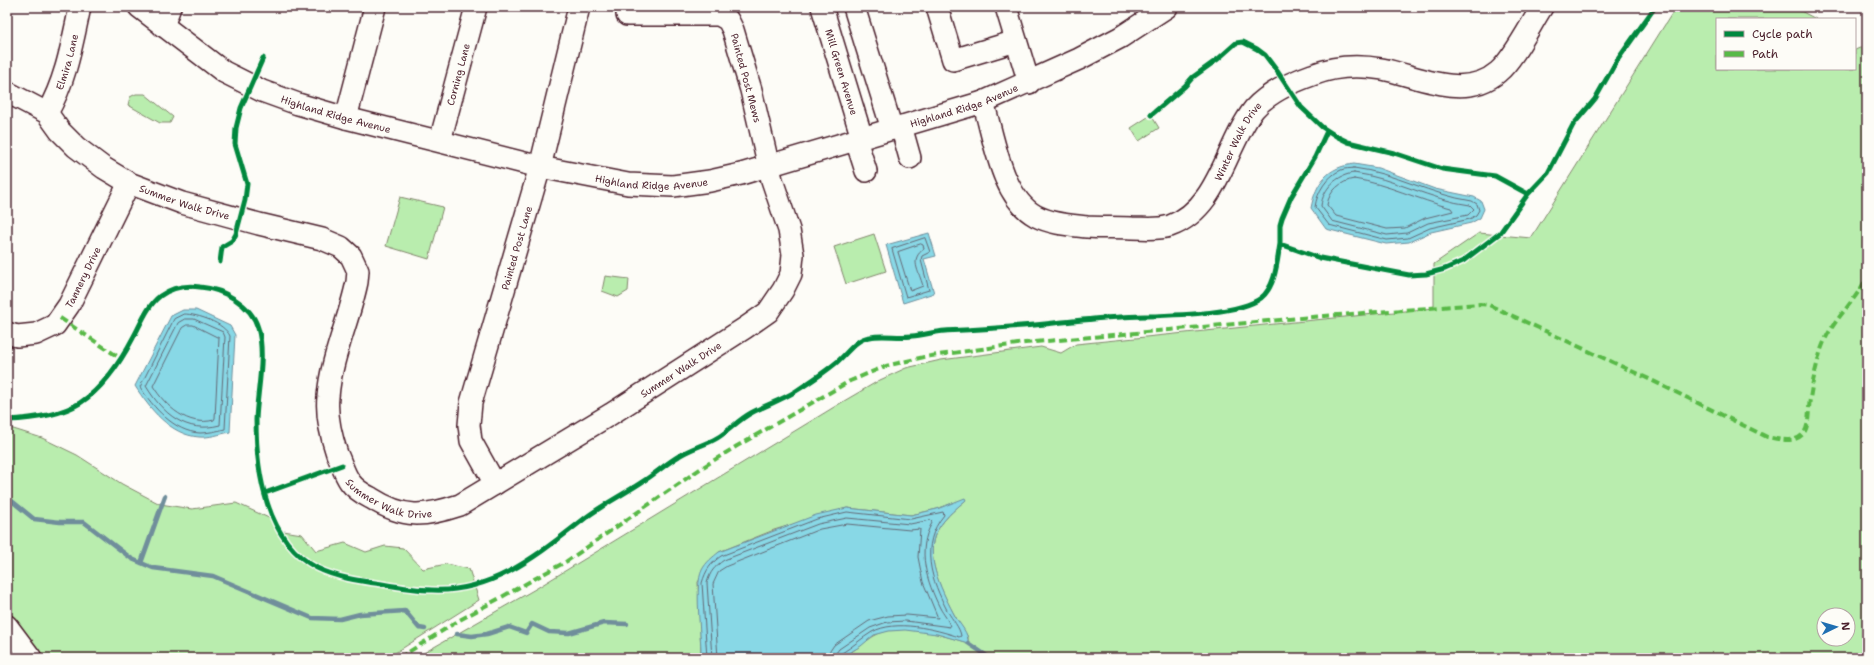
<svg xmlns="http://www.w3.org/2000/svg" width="1874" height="665" font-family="'Shantell Sans',sans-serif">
<rect width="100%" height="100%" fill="#fdfcf7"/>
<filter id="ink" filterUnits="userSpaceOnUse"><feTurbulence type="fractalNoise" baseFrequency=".025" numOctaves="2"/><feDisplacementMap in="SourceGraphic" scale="8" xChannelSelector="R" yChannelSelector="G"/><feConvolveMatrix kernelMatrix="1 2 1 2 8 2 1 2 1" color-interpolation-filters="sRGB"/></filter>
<g filter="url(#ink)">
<path fill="#b9edae" stroke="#82866c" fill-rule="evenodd" d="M 1676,7 L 1793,7 L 1816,19 L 1717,19 L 1717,69 L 1855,69 L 1855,50 L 1867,45 L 1867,658 L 840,658 C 853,653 862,643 874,636 C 899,621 942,635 968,643 L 968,637 C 952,613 923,564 935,535 C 942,520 954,510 966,500 L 953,503 L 937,509 L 911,515 L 847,508 L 774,530 L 719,552 L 698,582 L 701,653 L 703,658 L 415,658 L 537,588 L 844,401 L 880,380 L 906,368 L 941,360 L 1041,347 L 1061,353 L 1076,344 L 1434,308 L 1434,264 L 1479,233 L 1531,238 ZM 1824,615 L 1848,615 L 1848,639 L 1824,639 Z
M 136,94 L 145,94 L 173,117 L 170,123 L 160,123 L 128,105 L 130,97 Z
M 1151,115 L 1159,128 L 1139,141 L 1131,128 Z
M 400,197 L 443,207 L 429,259 L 386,246 Z
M 874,234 L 886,271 L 846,284 L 834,247 Z
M 605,276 L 629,279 L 628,291 L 618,297 L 602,291 Z
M 7,427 L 42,438 L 77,455 L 122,484 L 160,504 L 192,509 L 236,503 L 271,519 L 277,530 L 302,534 L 316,551 L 345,543 L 366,552 L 385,546 L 403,548 L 423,569 L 446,564 L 469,569 L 479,600 L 387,658 L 7,658 Z"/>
<path fill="#88d8e6" stroke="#6f8e9b" d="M 1354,164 L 1378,168 L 1435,189 L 1474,197 L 1481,201 L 1484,209 L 1480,218 L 1471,223 L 1431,232 L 1409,242 L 1386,244 L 1326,229 L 1311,208 C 1316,182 1328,167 1354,164 Z
M 929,233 L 936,256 L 924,259 L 934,293 L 903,303 L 886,245 Z
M 183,310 L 196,310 L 230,326 L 235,335 L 230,432 C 220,434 209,438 199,437 C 170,435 149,408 135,386 L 171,316 Z
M 965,498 L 966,500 C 954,510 942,520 935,535 C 925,559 944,595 955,616 C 960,625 969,633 968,643 L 937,634 L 905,630 L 889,631 L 874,635 L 861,646 L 840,658 L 703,658 L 701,653 C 701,633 694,586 702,570 C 706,562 713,557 719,552 L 816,515 L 847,508 L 911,515 L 937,509 Z"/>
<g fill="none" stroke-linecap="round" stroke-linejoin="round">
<path stroke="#636976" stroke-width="1" d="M 1354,168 C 1395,173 1431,195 1472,201 L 1477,204 L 1479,210 L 1476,215 L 1470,219 L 1430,228 L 1408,238 L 1387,240 L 1329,225 L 1315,207 C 1317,192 1327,176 1341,170 C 1345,168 1350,169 1354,168 Z
M 1354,173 C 1394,178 1430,200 1470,205 L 1474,209 L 1468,215 L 1428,223 L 1407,233 L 1387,235 L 1332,221 L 1321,206 C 1323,188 1337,175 1354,173 Z
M 1354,179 C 1388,184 1418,200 1451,208 L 1453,211 L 1425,218 L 1405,228 L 1387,229 L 1336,216 L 1327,205 C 1329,191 1341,181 1354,179 Z
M 925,238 L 930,252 L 922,256 L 921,260 L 929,290 L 906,297 L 892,249 Z
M 921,244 L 923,245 L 924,249 C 909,259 919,271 923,286 L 910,291 L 898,252 Z
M 184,314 C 198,314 224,323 230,336 L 225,429 C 217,431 208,433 200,433 C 174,432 153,407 140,387 L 174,319 Z
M 185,319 L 194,319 L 223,332 L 225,337 L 220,425 C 186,434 163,414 146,386 L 178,323 Z
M 187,325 L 193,325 L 219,338 L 215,418 L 214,420 C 188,427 166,407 153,386 L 182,328 Z
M 707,658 L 702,583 C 706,570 710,564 721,556 L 817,519 L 847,512 L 911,519 L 943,512 L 944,515 C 919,545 931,580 948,612 C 952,619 960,628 961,636 L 959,637 C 935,629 896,619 872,632 C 862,638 852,647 842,653 L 840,658
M 712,658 L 707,583 C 710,572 714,567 724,560 L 818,524 L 847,518 L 910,524 L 931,520 L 932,523 C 916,550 927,582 940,608 C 943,614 949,620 950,627 L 906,621 L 887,622 L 870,628 L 839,649 L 836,653 L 835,658
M 718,658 L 713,584 L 719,571 L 727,566 L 820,529 L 847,524 L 910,530 L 920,529 L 918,557 L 923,582 L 938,618 L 907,615 L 888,616 L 869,621 L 834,645 L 830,651 L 829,658"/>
<path stroke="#6f8e9b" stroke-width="4.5" d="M 7,497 L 34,519 L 60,522 L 84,522 L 132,559 L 153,568 L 213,576 L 312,618 L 340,619 L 360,614 L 405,611 L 419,628 L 425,629
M 141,563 L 165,496
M 457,634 L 472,636 L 487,634 L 509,627 L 526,633 L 532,624 L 549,632 L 569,633 L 604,623 L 627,624
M 968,643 L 990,658"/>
<defs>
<g id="minor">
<path id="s1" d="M 139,7 L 224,72 L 262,91 L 298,104 L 346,118 L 540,167 L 628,184 L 673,186 L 710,181 L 741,174 L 983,102 L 1079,59 L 1121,37 L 1167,7"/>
<path id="s2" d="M 822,7 L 862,138"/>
<path d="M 854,7 L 892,129"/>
<path d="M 937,7 L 953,60 L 1016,41"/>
<path d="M 1006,7 L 1029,83"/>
<path d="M 163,26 L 170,7"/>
<path id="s3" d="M 7,92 L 47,113 L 60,131 L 76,147 L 104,168 L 129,183 L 182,203 L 259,224 L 322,239 L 341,247 L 351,256 L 358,271 L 357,282 C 349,321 331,357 328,397 C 326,416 331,436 337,454 C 341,462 344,474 350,482 C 355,489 363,494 371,498 C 404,519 424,517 460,505 L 611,414 L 745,328 L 768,312 L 783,290 L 791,274 L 793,255 L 789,230 L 772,180 L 751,90 L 733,30 L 728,20 L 719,15 L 627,15"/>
<path id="s4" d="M 983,102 C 994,137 1001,197 1036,216 C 1052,224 1070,225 1087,227 C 1102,228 1117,227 1132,228 C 1145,228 1157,230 1170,226 C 1219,208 1225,146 1254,109 C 1268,93 1292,82 1312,75 C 1334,66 1359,65 1382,69 C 1418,76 1465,101 1498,72 C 1513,60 1531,24 1542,7"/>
<path id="s5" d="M 47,113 C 66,80 72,44 80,7"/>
<path d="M 346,118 L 375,7"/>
<path d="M 901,126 L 910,158"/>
<path d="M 856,140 L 866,171"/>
<path id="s6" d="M 440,141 L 476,7"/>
<path id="s7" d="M 7,333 L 17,336 L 36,334 L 55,325 L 69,305 L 129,183"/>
<path id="s8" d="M 495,484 L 471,441 L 469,425 L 471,403 L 540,167 L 579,7"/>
<path d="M 7,626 L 31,658"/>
</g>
</defs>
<use href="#minor" stroke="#4a1f2b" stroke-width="24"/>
<use href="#minor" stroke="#fdfcf7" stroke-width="21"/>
<path stroke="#58b947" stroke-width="4" stroke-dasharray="8 4" stroke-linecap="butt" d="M 60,318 L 120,358
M 399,658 L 458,621 L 567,561 L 703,467 L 737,446 L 850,381 L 886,366 L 924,357 L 1025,343 L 1312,317 L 1480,304 L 1489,305 L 1651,380 L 1767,437 C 1778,439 1794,444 1803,434 C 1810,426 1808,410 1810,399 C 1812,385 1815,371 1819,357 C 1827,322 1855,305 1867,276"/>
<defs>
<path id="cycleway" d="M 1151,115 L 1185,86 L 1193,77 L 1218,59 L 1236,43 L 1243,42 L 1257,49 L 1265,55 L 1277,71 L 1301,107 L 1322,127 L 1336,136 L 1348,142 L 1394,153 L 1442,169 L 1495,176 L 1528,194
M 1280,244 L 1280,225 L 1282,218 L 1291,197 L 1315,157 L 1327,131
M 220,262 L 222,247 L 232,241 L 236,234 L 245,200 L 247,184 L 235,144 L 236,128 L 241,108 L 263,58
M 7,420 C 31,419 59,416 80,403 C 102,389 121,361 133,338 C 141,324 147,306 160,296 C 171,288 186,285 200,287 C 223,289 251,304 258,328 C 266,355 257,392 256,420 C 256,472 266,541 317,568 C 337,578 361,581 382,584 C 399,587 416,590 432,590 C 495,593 541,552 588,516 C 606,503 626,493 645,480 C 656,473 667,463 679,456 C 691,448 705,445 717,438 C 729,431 738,420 751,413 C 766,405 782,400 796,391 C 810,382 825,372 837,362 C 848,353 855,339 870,337 C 883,334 898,338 912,336 C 923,335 934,332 945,331 C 981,329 1018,327 1054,323 C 1076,321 1098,318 1121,317 C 1154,315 1236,317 1261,298 C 1276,286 1277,261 1280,244 L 1320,258 L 1409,275 L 1426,274 L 1445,269 L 1463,261 L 1500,233 L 1528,194 L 1548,173 L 1573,125 L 1595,99 L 1616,62 L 1655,7
M 265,493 L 342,465"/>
</defs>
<use href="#cycleway" stroke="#fdfcf7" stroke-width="8"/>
<use href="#cycleway" stroke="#00873e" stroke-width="5"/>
</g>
</g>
<g text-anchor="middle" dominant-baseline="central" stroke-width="3" stroke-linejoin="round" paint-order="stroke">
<g font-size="10" fill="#4a1f2b" stroke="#fdfcf7">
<text stroke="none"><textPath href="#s5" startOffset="55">Elmira Lane</textPath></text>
<text stroke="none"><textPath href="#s2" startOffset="68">Mill Green Avenue</textPath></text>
<text stroke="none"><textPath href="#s6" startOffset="69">Corning Lane</textPath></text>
<text transform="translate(746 78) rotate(75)">Painted Post Mews</text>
<text stroke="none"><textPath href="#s1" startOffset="875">Highland Ridge Avenue</textPath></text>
<text stroke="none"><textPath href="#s1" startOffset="227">Highland Ridge Avenue</textPath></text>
<text stroke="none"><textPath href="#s4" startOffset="376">Winter Walk Drive</textPath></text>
<text stroke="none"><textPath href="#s1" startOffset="551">Highland Ridge Avenue</textPath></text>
<text stroke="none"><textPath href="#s3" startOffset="213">Summer Walk Drive</textPath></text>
<text stroke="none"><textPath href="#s8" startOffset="249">Painted Post Lane</textPath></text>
<text stroke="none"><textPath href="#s7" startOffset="106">Tannery Drive</textPath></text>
<text stroke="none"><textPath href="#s3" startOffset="1004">Summer Walk Drive</textPath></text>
<text stroke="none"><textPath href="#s3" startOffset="669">Summer Walk Drive</textPath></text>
</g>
</g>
<rect width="1874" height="665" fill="none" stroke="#fdfcf7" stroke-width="24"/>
<rect x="12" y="12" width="1850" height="641" fill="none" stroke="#4a1f2b" stroke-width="1.5" filter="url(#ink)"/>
<rect x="1716" y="18" width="140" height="52" fill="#fdfcf7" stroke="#b5a4a5"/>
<rect x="1724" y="31" width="20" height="6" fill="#00873e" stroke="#b5a4a5"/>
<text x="1752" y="38" font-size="12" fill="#4a1f2b">Cycle path</text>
<rect x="1724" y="51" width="20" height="6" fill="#58b947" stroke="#b5a4a5"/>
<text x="1752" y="58" font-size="12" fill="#4a1f2b">Path</text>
<g transform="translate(1836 627) rotate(85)"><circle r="19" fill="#fdfcf7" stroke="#b5a4a5"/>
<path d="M0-3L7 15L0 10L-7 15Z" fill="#1f6fb2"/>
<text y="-6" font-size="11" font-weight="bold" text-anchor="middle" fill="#4a1f2b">N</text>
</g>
</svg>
